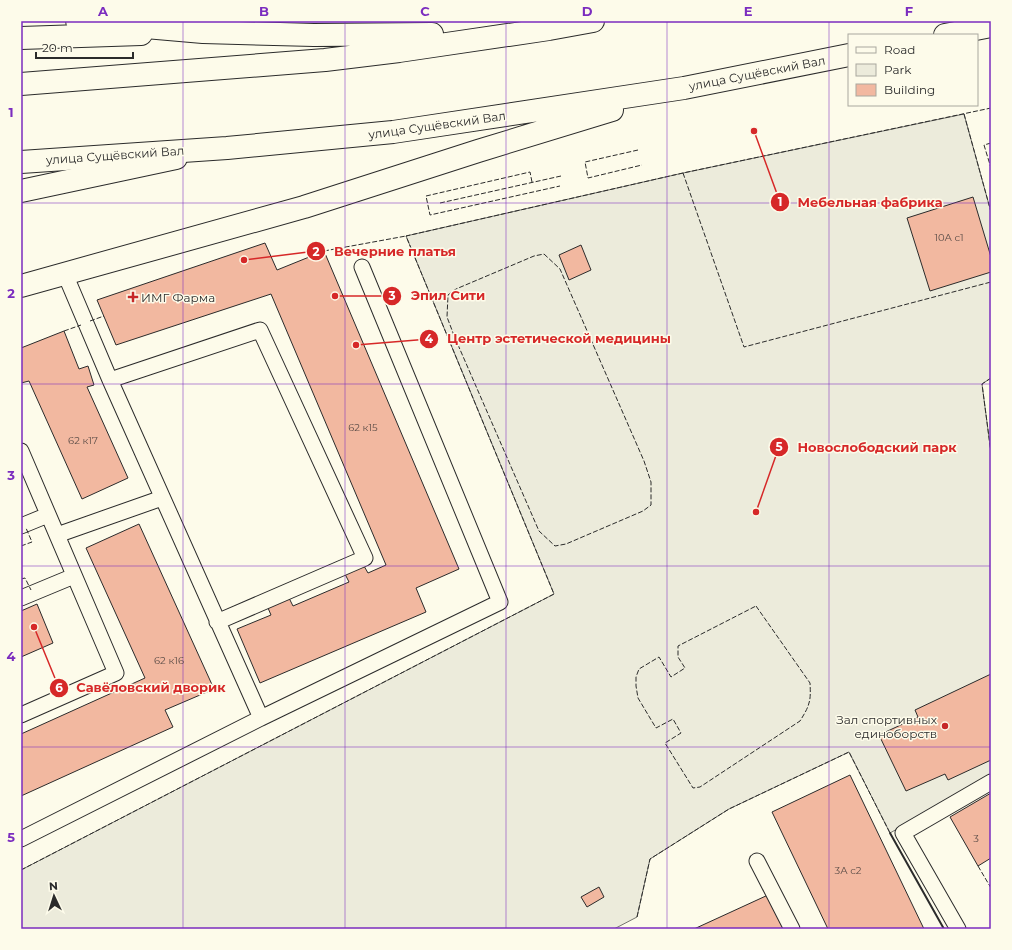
<svg xmlns="http://www.w3.org/2000/svg" width="1012" height="950" font-family="Montserrat,sans-serif">
<rect width="100%" height="100%" fill="#fdfbea"/>
<path fill="#ecebdb" stroke="#74746e" d="M 964,114 L 991,212 L 991,378 L 982,384 L 991,453 L 991,776 L 890,833 L 849,752 L 729,809 L 650,859 L 637,917 L 614,929 L 21,929 L 21,870 L 554,594 L 406,236 L 683,173 Z"/>
<path fill="#f2b8a0" stroke="#2b2b2b" d="M 973,197 L 991,257 L 991,272 L 930,291 L 907,218 Z
M 265,243 L 277,270 L 324,251 L 459,569 L 416,588 L 426,612 L 260,683 L 237,629 L 271,615 L 268,608 L 289,598 L 293,606 L 349,582 L 345,574 L 364,566 L 368,573 L 386,565 L 271,294 L 116,345 L 97,300 Z
M 581,245 L 591,270 L 569,280 L 559,255 Z
M 64,331 L 79,369 L 88,366 L 94,385 L 87,387 L 128,478 L 82,499 L 29,381 L 21,383 L 21,348 Z
M 139,524 L 214,689 L 165,710 L 173,727 L 21,796 L 21,734 L 145,678 L 86,548 Z
M 37,604 L 53,643 L 21,657 L 21,611 Z
M 991,674 L 991,760 L 948,780 L 945,774 L 906,791 L 879,735 L 918,717 L 915,710 Z
M 850,775 L 924,929 L 828,929 L 772,812 Z
M 991,793 L 991,858 L 978,866 L 950,817 Z
M 599,887 L 604,897 L 587,907 L 581,897 Z
M 768,895 L 785,929 L 694,929 Z"/>
<g fill="none" stroke-linecap="round" stroke-linejoin="round">
<defs>
<path id="lane" d="M 110,380 L 260,330 L 365,558 L 217,622
M 21,451 L 116,673 L 21,715
M 21,526 L 48,515
M 57,535 L 162,498
M 21,598 L 74,576
M 261,718 L 500,602 L 362,267
M 21,839 L 261,718 L 110,380 L 65,274
M 757,861 L 792,929
M 958,929 L 903,833 L 991,782"/>
<path id="secondary" d="M 21,38 L 141,34
M 21,191 L 176,158"/>
<path id="primary" d="M 77,21 L 203,32 L 314,35 L 432,34
M 945,35 L 991,26
M 21,84 L 325,60 L 399,51 L 549,29 L 593,21
M 21,162 L 227,148 L 393,132 L 684,88 L 849,55
M 21,286 L 304,207 L 478,151 L 612,110"/>
</defs>
<use href="#lane" stroke="#2b2b2b" stroke-width="17"/>
<use href="#secondary" stroke="#2b2b2b" stroke-width="24"/>
<use href="#primary" stroke="#2b2b2b" stroke-width="24"/>
<use href="#lane" stroke="#fdfbea" stroke-width="15"/>
<use href="#secondary" stroke="#fdfbea" stroke-width="22"/>
<use href="#primary" stroke="#fdfbea" stroke-width="22"/>
<path stroke="#2b2b2b" stroke-width="1" stroke-dasharray="5 2" stroke-linecap="butt" d="M 964,114 L 991,212
M 991,143 L 984,145 L 991,168
M 638,150 L 585,162 L 588,178 L 642,165
M 683,173 L 744,347 L 991,282
M 532,182 L 530,172 L 426,196 L 430,215 L 560,186
M 440,203 L 561,176
M 324,251 L 406,236
M 544,254 L 560,269 L 644,461 L 651,482 L 651,505 L 643,511 L 566,544 L 555,546 L 539,531 L 455,338 L 447,317 L 448,295 L 456,289 L 534,256 Z
M 90,321 L 104,316
M 64,331 L 81,325
M 991,378 L 982,384 L 991,453
M 21,546 L 32,542 L 26,528
M 21,579 L 25,578 L 31,590
M 756,606 L 810,683 C 811,701 810,705 800,721 L 700,787 L 693,788 L 665,743 L 681,733 L 673,719 L 656,728 L 638,698 L 636,686 L 636,677 L 639,669 L 659,657 L 671,677 L 685,668 L 678,657 L 678,646 Z
M 978,866 L 991,888
M 21,870 L 554,594 L 406,236 L 683,173 L 991,108
M 637,917 L 650,859 L 729,809 L 849,752 L 890,833"/>
<path stroke="#2b2b2b" stroke-width="2" d="M 890,833 L 944,929"/>
</g>
<path fill="none" stroke="#7b2cbf" stroke-width="1" stroke-opacity="0.55" d="M 183,21 L 183,929M 345,21 L 345,929M 506,21 L 506,929M 667,21 L 667,929M 829,21 L 829,929M 21,203 L 991,203M 21,384 L 991,384M 21,566 L 991,566M 21,747 L 991,747"/>
<g fill="#c62828" stroke="#fdfbea" stroke-width="1.5">
<path d="M131 291h4v4h4v4h-4v4h-4v-4h-4v-4h4z"/>
<circle cx="945" cy="726" r="4"/>
</g>
<g text-anchor="middle" dominant-baseline="central" stroke-width="3" stroke-linejoin="round" paint-order="stroke">
<g font-size="10" fill="#5d4e48">
<text x="949" y="237">10А с1</text>
<text x="363" y="427">62 к15</text>
<text x="83" y="440">62 к17</text>
<text x="169" y="660">62 к16</text>
<text x="976" y="838">3</text>
<text x="848" y="870">3А с2</text>
</g>
<g font-size="12" fill="#2b2b2b" stroke="#fdfbea">
<text transform="translate(757 73) rotate(-11)">улица Сущёвский Вал</text>
<text transform="translate(437 125) rotate(-8)">улица Сущёвский Вал</text>
<text transform="translate(115 155) rotate(-4)">улица Сущёвский Вал</text>
</g>
<g font-size="12" fill="#2b2b2b" stroke="#fdfbea" text-anchor="start">
<text x="141" y="297">ИМГ Фарма</text>
<text x="937" y="719" text-anchor="end">Зал спортивных<tspan x="937" dy="14">единоборств</tspan></text>
</g>
</g>
<path fill="none" stroke="#d62828" stroke-width="1.5" d="M754 131L780 202M244 260L316 251M335 296L392 296M356 345L429 339M756 512L779 447M34 627L59 688"/>
<g fill="#d62828" stroke="#fdfbea" stroke-width="1.5">
<circle cx="754" cy="131" r="4"/>
<circle cx="244" cy="260" r="4"/>
<circle cx="335" cy="296" r="4"/>
<circle cx="356" cy="345" r="4"/>
<circle cx="756" cy="512" r="4"/>
<circle cx="34" cy="627" r="4"/>
<circle cx="780" cy="202" r="10"/>
<circle cx="316" cy="251" r="10"/>
<circle cx="392" cy="296" r="10"/>
<circle cx="429" cy="339" r="10"/>
<circle cx="779" cy="447" r="10"/>
<circle cx="59" cy="688" r="10"/>
</g>
<g font-size="12" text-anchor="middle" font-weight="bold" fill="#fff">
<text x="780" y="206">1</text>
<text x="316" y="256">2</text>
<text x="392" y="300">3</text>
<text x="429" y="343">4</text>
<text x="779" y="451">5</text>
<text x="59" y="692">6</text>
</g>
<g font-size="13" text-anchor="middle" font-weight="bold" fill="#d62828" stroke="#fdfbea" stroke-width="3" stroke-linejoin="round" paint-order="stroke">
<text x="870" y="207">Мебельная фабрика</text>
<text x="395" y="256">Вечерние платья</text>
<text x="448" y="300">Эпил Сити</text>
<text x="559" y="343">Центр эстетической медицины</text>
<text x="877" y="452">Новослободский парк</text>
<text x="151" y="692">Савёловский дворик</text>
</g>
<rect width="1012" height="950" fill="none" stroke="#fdfbea" stroke-width="44"/>
<rect x="848" y="34" width="130" height="72" fill="#fdfbea" stroke="#a9a89e"/>
<rect x="856" y="47" width="20" height="6" fill="#fdfbea" stroke="#a9a89e"/>
<text x="884" y="54" font-size="12" fill="#2b2b2b">Road</text>
<rect x="856" y="64" width="20" height="12" fill="#ecebdb" stroke="#a9a89e"/>
<text x="884" y="74" font-size="12" fill="#2b2b2b">Park</text>
<rect x="856" y="84" width="20" height="12" fill="#f2b8a0" stroke="#a9a89e"/>
<text x="884" y="94" font-size="12" fill="#2b2b2b">Building</text>
<g transform="translate(54 896) rotate(356)" stroke="#fdfbea" stroke-width="3" paint-order="stroke">
<path d="M0-3L7 15L0 10L-7 15Z" fill="#2b2b2b"/>
<text y="-6" font-size="11" font-weight="bold" text-anchor="middle" fill="#2b2b2b">N</text>
</g>
<path d="M36 52v6h97v-6" fill="none" stroke="#2b2b2b" stroke-width="2"/>
<text x="42" y="52" font-size="12" fill="#2b2b2b" stroke="#fdfbea" stroke-width="3" paint-order="stroke">20 m</text>
<rect x="22" y="22" width="968" height="906" fill="none" stroke="#7b2cbf" stroke-width="1.5"/>
<g font-size="13" text-anchor="middle" font-weight="bold" fill="#7b2cbf">
<text x="103" y="16">A</text>
<text x="264" y="16">B</text>
<text x="425" y="16">C</text>
<text x="587" y="16">D</text>
<text x="748" y="16">E</text>
<text x="909" y="16">F</text>
<text x="11" y="117">1</text>
<text x="11" y="298">2</text>
<text x="11" y="480">3</text>
<text x="11" y="661">4</text>
<text x="11" y="842">5</text>
</g>
</svg>
